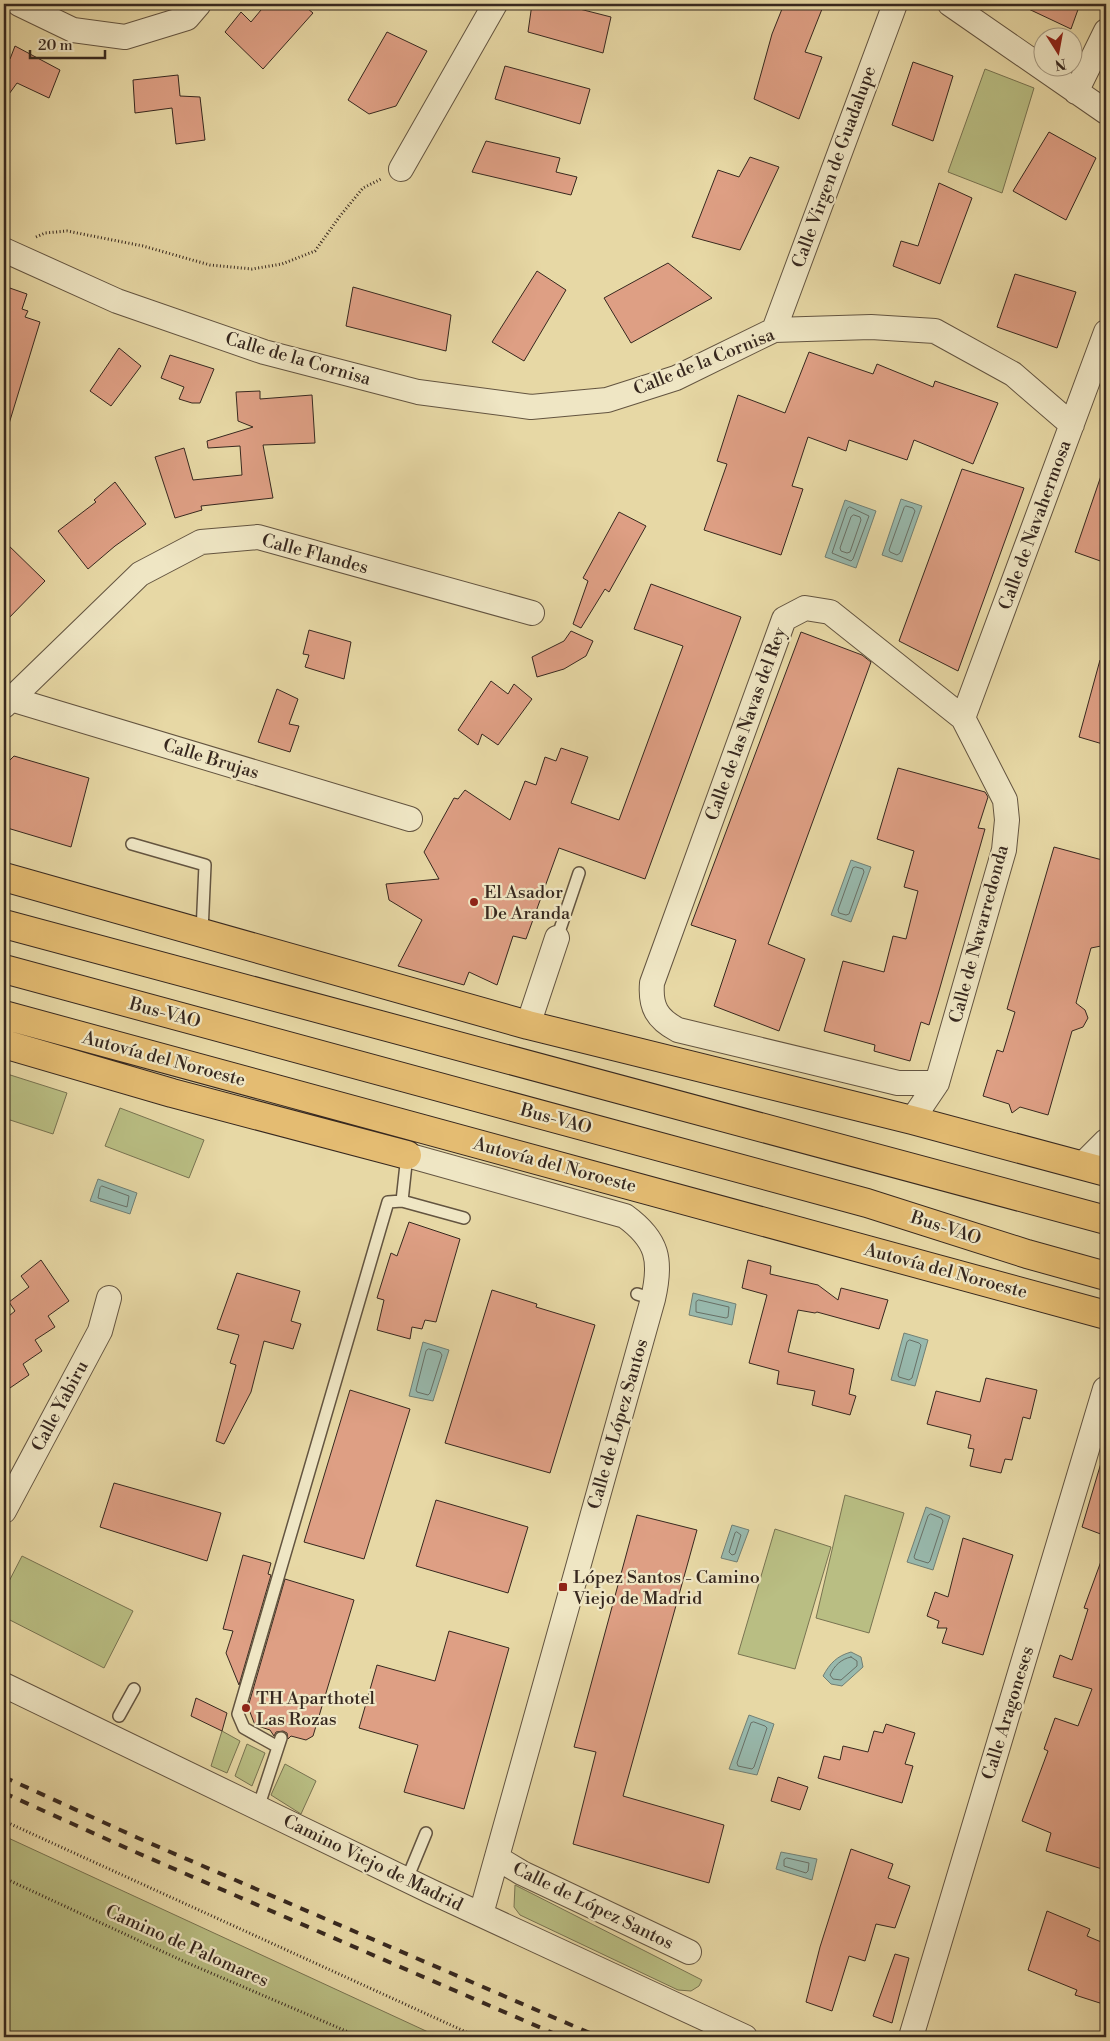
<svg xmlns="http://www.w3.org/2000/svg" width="1110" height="2041" font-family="'Libre Bodoni',serif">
<rect width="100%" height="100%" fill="#e7d8a5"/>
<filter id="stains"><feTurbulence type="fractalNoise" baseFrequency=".004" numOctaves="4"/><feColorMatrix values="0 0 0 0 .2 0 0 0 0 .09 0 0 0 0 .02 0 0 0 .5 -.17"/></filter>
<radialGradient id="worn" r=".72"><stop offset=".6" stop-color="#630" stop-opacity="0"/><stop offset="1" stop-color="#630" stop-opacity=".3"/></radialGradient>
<path fill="#b9be83" stroke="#787351" d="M 985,69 L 1034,88 L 1002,193 L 948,172 Z
M 4,1073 L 67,1093 L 53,1134 L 4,1118 Z
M 120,1108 L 204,1140 L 189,1178 L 105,1146 Z
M 845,1495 L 904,1513 L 869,1633 L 816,1618 Z
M 775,1529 L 831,1547 L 795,1669 L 738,1654 Z
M 22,1556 L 133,1611 L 104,1668 L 4,1617 L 4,1591 Z
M 222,1731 L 240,1741 L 227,1773 L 211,1766 Z
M 247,1744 L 265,1753 L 252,1786 L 235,1776 Z
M 285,1764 L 316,1781 L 301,1814 L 271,1795 Z
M 4,1836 L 439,2037 L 4,2037 Z
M 515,1885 L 702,1980 L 699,1986 L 691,1991 L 678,1990 L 520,1915 L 514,1907 Z"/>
<path fill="#98b9ad" stroke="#717f74" d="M 901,499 L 922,506 L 902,562 L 882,555 Z
M 845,500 L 876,511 L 856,568 L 825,557 Z
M 851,860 L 871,867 L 851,922 L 831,915 Z
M 98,1179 L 137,1193 L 130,1214 L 90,1201 Z
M 693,1293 L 736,1304 L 732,1325 L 689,1315 Z
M 904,1333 L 928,1340 L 915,1386 L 891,1380 Z
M 423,1342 L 449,1350 L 433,1401 L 409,1396 Z
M 926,1507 L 950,1516 L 933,1570 L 907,1562 Z
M 732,1525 L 749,1530 L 737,1562 L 721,1558 Z
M 851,1652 L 861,1657 L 863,1667 L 842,1686 L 831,1684 L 823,1676 C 830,1663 837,1656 851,1652 Z
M 749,1715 L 774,1724 L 757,1775 L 729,1769 Z
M 781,1852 L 817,1859 L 812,1880 L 776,1869 Z"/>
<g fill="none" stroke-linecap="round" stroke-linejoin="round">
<path stroke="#687066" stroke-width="1" d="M 906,506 L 913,508 L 915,511 L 900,553 L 897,555 L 890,552 L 889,550 L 904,508 Z
M 850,507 L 869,516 L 853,559 L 851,561 L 832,553 L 847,509 Z
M 854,515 L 860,517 L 861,520 L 850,552 L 847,553 L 841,551 L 840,548 L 851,517 Z
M 856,867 L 863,869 L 864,872 L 849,914 L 846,915 L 839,913 L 838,910 L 853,868 Z
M 102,1186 L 129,1196 L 127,1207 L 98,1198 L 100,1188 Z
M 699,1300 L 729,1307 L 728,1317 L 726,1318 L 696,1312 L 696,1302 Z
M 910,1340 L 919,1343 L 921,1345 L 912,1378 L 909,1380 L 899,1377 L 898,1375 L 907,1342 Z
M 429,1349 L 440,1352 L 442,1355 L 430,1393 L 428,1395 L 417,1392 L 416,1390 L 426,1351 Z
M 931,1514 L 941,1518 L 943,1521 L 930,1561 L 928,1563 L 915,1559 L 914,1557 L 928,1516 Z
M 737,1532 L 741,1535 L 735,1554 L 732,1555 L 729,1552 L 735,1533 Z
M 851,1657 L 857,1661 L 857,1666 L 841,1680 L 833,1679 L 830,1675 C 834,1666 841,1659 851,1657 Z
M 754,1722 L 765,1726 L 767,1728 L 754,1767 L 752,1769 L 738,1766 L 737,1763 L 751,1723 Z
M 787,1858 L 809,1863 L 808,1871 L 806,1873 L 784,1866 L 784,1860 Z"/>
</g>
<path fill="#de9f84" stroke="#37281f" d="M 266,4 L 302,4 L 313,13 L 263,69 L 225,32 L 241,12 L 251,22 Z
M 532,4 L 560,4 L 611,17 L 603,53 L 528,32 Z
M 784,4 L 824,4 L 805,52 L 822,57 L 799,119 L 754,99 L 772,34 Z
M 1018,4 L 1080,4 L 1071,29 Z
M 387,32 L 427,51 L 396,106 L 369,114 L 348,100 Z
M 15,46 L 60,70 L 49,98 L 17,83 L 4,101 L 4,57 L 10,59 Z
M 913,62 L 953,76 L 933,141 L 892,125 Z
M 505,66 L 590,89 L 580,124 L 495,99 Z
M 178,75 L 180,96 L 200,97 L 205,140 L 176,144 L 172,108 L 135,113 L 133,80 Z
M 1049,132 L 1096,158 L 1066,220 L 1013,191 Z
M 486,141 L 560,158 L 556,172 L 577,177 L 571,195 L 472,172 Z
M 750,157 L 779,167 L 740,250 L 692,237 L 718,170 L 739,177 Z
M 939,183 L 972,198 L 940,284 L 893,266 L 901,241 L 918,246 Z
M 668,263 L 712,298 L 631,343 L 604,298 Z
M 537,271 L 566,290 L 524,361 L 492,342 Z
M 1015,274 L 1076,292 L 1057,348 L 997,327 Z
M 4,286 L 27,294 L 22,309 L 28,311 L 25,317 L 40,322 L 8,427 L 4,427 Z
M 353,287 L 451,315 L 446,351 L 346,326 Z
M 119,348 L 141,366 L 111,406 L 90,391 Z
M 809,352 L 873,374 L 877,364 L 933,387 L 935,381 L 998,403 L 973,464 L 914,440 L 907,460 L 849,440 L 846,451 L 808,437 L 792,486 L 803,489 L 781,555 L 704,530 L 727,464 L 717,461 L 738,395 L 785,413 Z
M 170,355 L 214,369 L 200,403 L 192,403 L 179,399 L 184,387 L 161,378 Z
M 260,391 L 260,399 L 312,395 L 315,443 L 263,445 L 273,498 L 201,506 L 202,510 L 175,518 L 155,457 L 184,448 L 193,480 L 242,475 L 240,446 L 208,448 L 207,441 L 253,427 L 238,421 L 236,392 Z
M 962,469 L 1024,488 L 958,671 L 899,641 Z
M 1103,470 L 1106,471 L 1106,563 L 1075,552 Z
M 115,482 L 146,524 L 115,546 L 88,569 L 58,531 L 96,502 L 94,500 Z
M 619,512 L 646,526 L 609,592 L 605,589 L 581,628 L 573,624 L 588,581 L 583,578 Z
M 4,541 L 45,581 L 4,623 Z
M 651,584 L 741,617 L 645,879 L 559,848 L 526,939 L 513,936 L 497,985 L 469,972 L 464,985 L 398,966 L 422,920 L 389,900 L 386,884 L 439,879 L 424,852 L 454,798 L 458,799 L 465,790 L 510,820 L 525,781 L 536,785 L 545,757 L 556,761 L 561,748 L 588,757 L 571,803 L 619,820 L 683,646 L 634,629 Z
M 309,630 L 351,642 L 344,679 L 305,667 L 309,655 L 303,654 Z
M 571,631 L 593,641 L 586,656 L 564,669 L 537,677 L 532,657 L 564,641 Z
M 801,632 L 862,655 L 871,662 L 768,944 L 805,959 L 779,1031 L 714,1006 L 736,940 L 691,925 Z
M 1100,660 L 1106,661 L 1106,745 L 1079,737 Z
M 491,681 L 508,694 L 514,684 L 532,699 L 498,745 L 482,734 L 478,745 L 458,730 Z
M 277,689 L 298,699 L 289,724 L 299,726 L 290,752 L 258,742 Z
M 14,756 L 89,778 L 71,847 L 4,827 L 4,766 Z
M 898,768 L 985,792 L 988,797 L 978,828 L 985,829 L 939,991 L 929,1025 L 921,1022 L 910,1061 L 874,1051 L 875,1045 L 824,1031 L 843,961 L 884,972 L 893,936 L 906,939 L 918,891 L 904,887 L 914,851 L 877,839 Z
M 1054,847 L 1106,861 L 1106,945 L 1091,948 L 1076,1003 L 1085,1010 L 1088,1018 L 1083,1027 L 1072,1031 L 1048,1115 L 1020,1107 L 1012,1113 L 1009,1104 L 983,1096 L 997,1050 L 1003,1052 L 1015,1012 L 1007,1009 Z
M 409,1222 L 460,1239 L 436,1322 L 425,1320 L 422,1329 L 412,1327 L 410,1339 L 377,1330 L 384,1300 L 377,1298 L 391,1253 L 397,1256 Z
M 41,1260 L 69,1301 L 48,1316 L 55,1327 L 35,1340 L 42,1351 L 23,1364 L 29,1375 L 4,1392 L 4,1320 L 15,1311 L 9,1302 L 29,1287 L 21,1276 Z
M 748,1260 L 771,1266 L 770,1274 L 818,1285 L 838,1300 L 841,1288 L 888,1300 L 879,1329 L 817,1312 L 815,1313 L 798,1310 L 788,1352 L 854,1369 L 849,1394 L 856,1396 L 850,1415 L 812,1405 L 815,1391 L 777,1384 L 779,1371 L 749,1363 L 767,1295 L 742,1288 Z
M 237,1273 L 300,1291 L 291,1321 L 301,1324 L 293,1349 L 264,1341 L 251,1392 L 224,1444 L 216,1441 L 236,1365 L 230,1363 L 239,1335 L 217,1329 Z
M 492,1290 L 537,1304 L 536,1307 L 595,1325 L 550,1473 L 445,1443 Z
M 986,1378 L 1037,1390 L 1030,1419 L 1023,1417 L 1012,1460 L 1005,1459 L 1001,1473 L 970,1466 L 974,1449 L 968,1448 L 971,1435 L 927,1424 L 936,1391 L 980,1402 Z
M 350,1390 L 410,1409 L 364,1559 L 304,1542 Z
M 1101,1463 L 1106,1464 L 1106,1536 L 1082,1527 Z
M 114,1483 L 221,1513 L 207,1561 L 100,1527 Z
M 436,1500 L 528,1527 L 508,1593 L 416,1566 Z
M 637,1515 L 697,1530 L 623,1796 L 724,1825 L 709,1883 L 573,1844 L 596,1752 L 574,1747 Z
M 963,1538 L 1013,1555 L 983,1655 L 942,1643 L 947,1628 L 937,1628 L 939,1621 L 927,1616 L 935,1592 L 948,1597 Z
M 1104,1553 L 1106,1554 L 1106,1856 L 1102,1869 L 1046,1851 L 1051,1833 L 1022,1821 L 1048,1751 L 1044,1749 L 1055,1718 L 1078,1726 L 1092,1689 L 1053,1677 L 1060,1655 L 1072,1660 L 1088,1609 L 1084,1608 Z
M 243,1555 L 271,1563 L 268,1574 L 271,1575 L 239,1685 L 226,1653 L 233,1631 L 223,1629 Z
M 285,1579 L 354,1600 L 313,1736 L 306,1740 L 291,1736 L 288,1739 L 287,1733 L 283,1731 L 276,1732 L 274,1736 L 270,1730 L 255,1725 L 248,1707 Z
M 449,1631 L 509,1648 L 464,1809 L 404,1792 L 418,1745 L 359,1728 L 377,1665 L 435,1681 Z
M 196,1698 L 227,1713 L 222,1731 L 191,1716 Z
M 886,1724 L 915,1733 L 905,1764 L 913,1766 L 902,1803 L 818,1778 L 824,1756 L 840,1760 L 843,1746 L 868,1752 L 874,1731 L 883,1733 Z
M 778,1777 L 808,1787 L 800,1810 L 771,1801 Z
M 851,1849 L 893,1864 L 888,1878 L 910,1886 L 895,1928 L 876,1924 L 865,1961 L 849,1956 L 832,2011 L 806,2002 L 820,1947 Z
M 1047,1911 L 1090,1929 L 1087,1936 L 1106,1944 L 1106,2005 L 1075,1995 L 1077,1990 L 1028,1970 Z
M 895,1954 L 909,1958 L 892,2023 L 873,2016 Z"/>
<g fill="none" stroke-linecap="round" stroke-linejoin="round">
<defs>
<path id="lane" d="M 132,844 L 205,865 L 202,932
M 557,938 L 579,873
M 407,1155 L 402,1201 L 464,1218
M 637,1294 L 653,1299
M 119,1716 L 134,1689
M 278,1747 L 244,1728 L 238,1714 L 388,1202 L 402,1201
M 258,1808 L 281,1738
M 407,1879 L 426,1833"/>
<path id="street" d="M 19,4 L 73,30 L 125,37 L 187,18 L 199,4
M 950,4 L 1106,112
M 1076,92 L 1106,31
M 401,169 L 495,4
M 4,250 L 117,301 L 264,352 L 418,392 L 531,407 L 607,400 L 676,378 L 774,330 L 871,327 L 935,331 L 1013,374 L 1072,425
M 774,330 L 895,4
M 11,699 L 410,819
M 4,706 L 140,574 L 201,542 L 258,537 L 532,613
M 963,718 L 1106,332
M 528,1025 L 557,938
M 912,1120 L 937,1083 L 1004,850 L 1007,820 L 1005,800 L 963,718 L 830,612 L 805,608 L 784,619 L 652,983 C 650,1007 657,1019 678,1030 L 898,1083 L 937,1083
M 407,1155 L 625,1216 C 658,1240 662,1260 653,1299 L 481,1914
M 1082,1165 L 1106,1141
M 4,1511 L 100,1331 L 109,1298
M 4,1685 L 432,1892 L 745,2037
M 497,1858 L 522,1873 L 689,1952
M 911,2037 L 1105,1389"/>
<path id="highway" d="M 4,877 L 528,1025 L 912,1120 L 1106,1172
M 4,924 L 1106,1220
M 4,969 L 867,1203 L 1027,1254 L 1106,1276
M 4,1015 L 1106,1315
M 4,1044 L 172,1093 L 407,1155"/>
</defs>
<use href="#lane" stroke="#635440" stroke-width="14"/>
<use href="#street" stroke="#635440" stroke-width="26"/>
<use href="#highway" stroke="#37281f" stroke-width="30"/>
<path stroke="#37281f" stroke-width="3" stroke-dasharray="1 2.5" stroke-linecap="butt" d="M 36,237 L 45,233 L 67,231 L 143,246 L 210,265 L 252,269 L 282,264 L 315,251 L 340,216 L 363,188 L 381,179
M 4,1821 L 477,2037
M 4,1878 L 183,1961 L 360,2037"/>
<use href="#lane" stroke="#efe6c4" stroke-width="11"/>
<use href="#street" stroke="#efe6c4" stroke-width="24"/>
<use href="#highway" stroke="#e4bc72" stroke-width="28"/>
<path stroke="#37281f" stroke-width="4" stroke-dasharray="9 9" stroke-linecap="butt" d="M 4,1777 L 138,1838 L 599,2037
M 4,1793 L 133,1851 L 562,2037"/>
</g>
<g fill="#8f2418" stroke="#efe6c4" stroke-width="2">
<circle cx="474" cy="902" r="5"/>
<rect x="558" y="1582" width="10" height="10" rx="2.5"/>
<circle cx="246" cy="1708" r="5"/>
</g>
<g text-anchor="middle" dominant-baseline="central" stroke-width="4.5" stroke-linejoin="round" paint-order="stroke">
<g font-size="18" fill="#37281f" stroke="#efe6c4">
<text transform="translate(834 167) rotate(-70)">Calle Virgen de Guadalupe</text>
<text transform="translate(298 359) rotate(16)">Calle de la Cornisa</text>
<text transform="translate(704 362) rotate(-22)">Calle de la Cornisa</text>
<text transform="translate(1035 525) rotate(-70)">Calle de Navahermosa</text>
<text transform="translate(315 554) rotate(15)">Calle Flandes</text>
<text transform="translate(746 724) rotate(-70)">Calle de las Navas del Rey</text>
<text transform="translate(211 759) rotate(17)">Calle Brujas</text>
<text transform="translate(979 934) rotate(-75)">Calle de Navarredonda</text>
<text transform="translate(165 1013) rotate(15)">Bus-VAO</text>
<text transform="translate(164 1059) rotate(15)">Autovía del Noroeste</text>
<text transform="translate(556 1119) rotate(15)">Bus-VAO</text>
<text transform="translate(555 1165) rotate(15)">Autovía del Noroeste</text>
<text transform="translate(946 1228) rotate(18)">Bus-VAO</text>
<text transform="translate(946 1271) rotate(15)">Autovía del Noroeste</text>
<text transform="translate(60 1406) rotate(-62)">Calle Yabiru</text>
<text transform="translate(618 1424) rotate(-74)">Calle de López Santos</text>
<text transform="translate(1008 1713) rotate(-73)">Calle Aragoneses</text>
<text transform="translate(373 1863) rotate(26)">Camino Viejo de Madrid</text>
<text transform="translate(593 1906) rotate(26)">Calle de López Santos</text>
<text transform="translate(187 1946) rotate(24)">Camino de Palomares</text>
</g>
<g font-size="18" fill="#37281f" stroke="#efe6c4" text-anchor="start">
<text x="484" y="892">El Asador<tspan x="484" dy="21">De Aranda</tspan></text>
<text x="573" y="1577">López Santos - Camino<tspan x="573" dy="21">Viejo de Madrid</tspan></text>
<text x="256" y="1698">TH Aparthotel<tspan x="256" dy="21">Las Rozas</tspan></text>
</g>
</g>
<rect width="1110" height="2041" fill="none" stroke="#e7d8a5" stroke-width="20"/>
<rect x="5" y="5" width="1100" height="2031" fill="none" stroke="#37281f" stroke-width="2.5"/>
<rect x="10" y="10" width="1090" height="2021" fill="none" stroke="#37281f"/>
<g transform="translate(1058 52) rotate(169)"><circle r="24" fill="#efe6c4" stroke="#a59a82"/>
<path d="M0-4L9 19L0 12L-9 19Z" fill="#8f2418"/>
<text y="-8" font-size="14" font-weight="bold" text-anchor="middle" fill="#37281f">N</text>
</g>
<path d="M30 50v8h75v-8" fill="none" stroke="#37281f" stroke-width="2.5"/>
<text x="38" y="50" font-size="15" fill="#37281f" stroke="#efe6c4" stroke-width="4" paint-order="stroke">20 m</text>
<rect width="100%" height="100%" filter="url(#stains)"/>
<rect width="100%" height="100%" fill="url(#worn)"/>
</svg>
